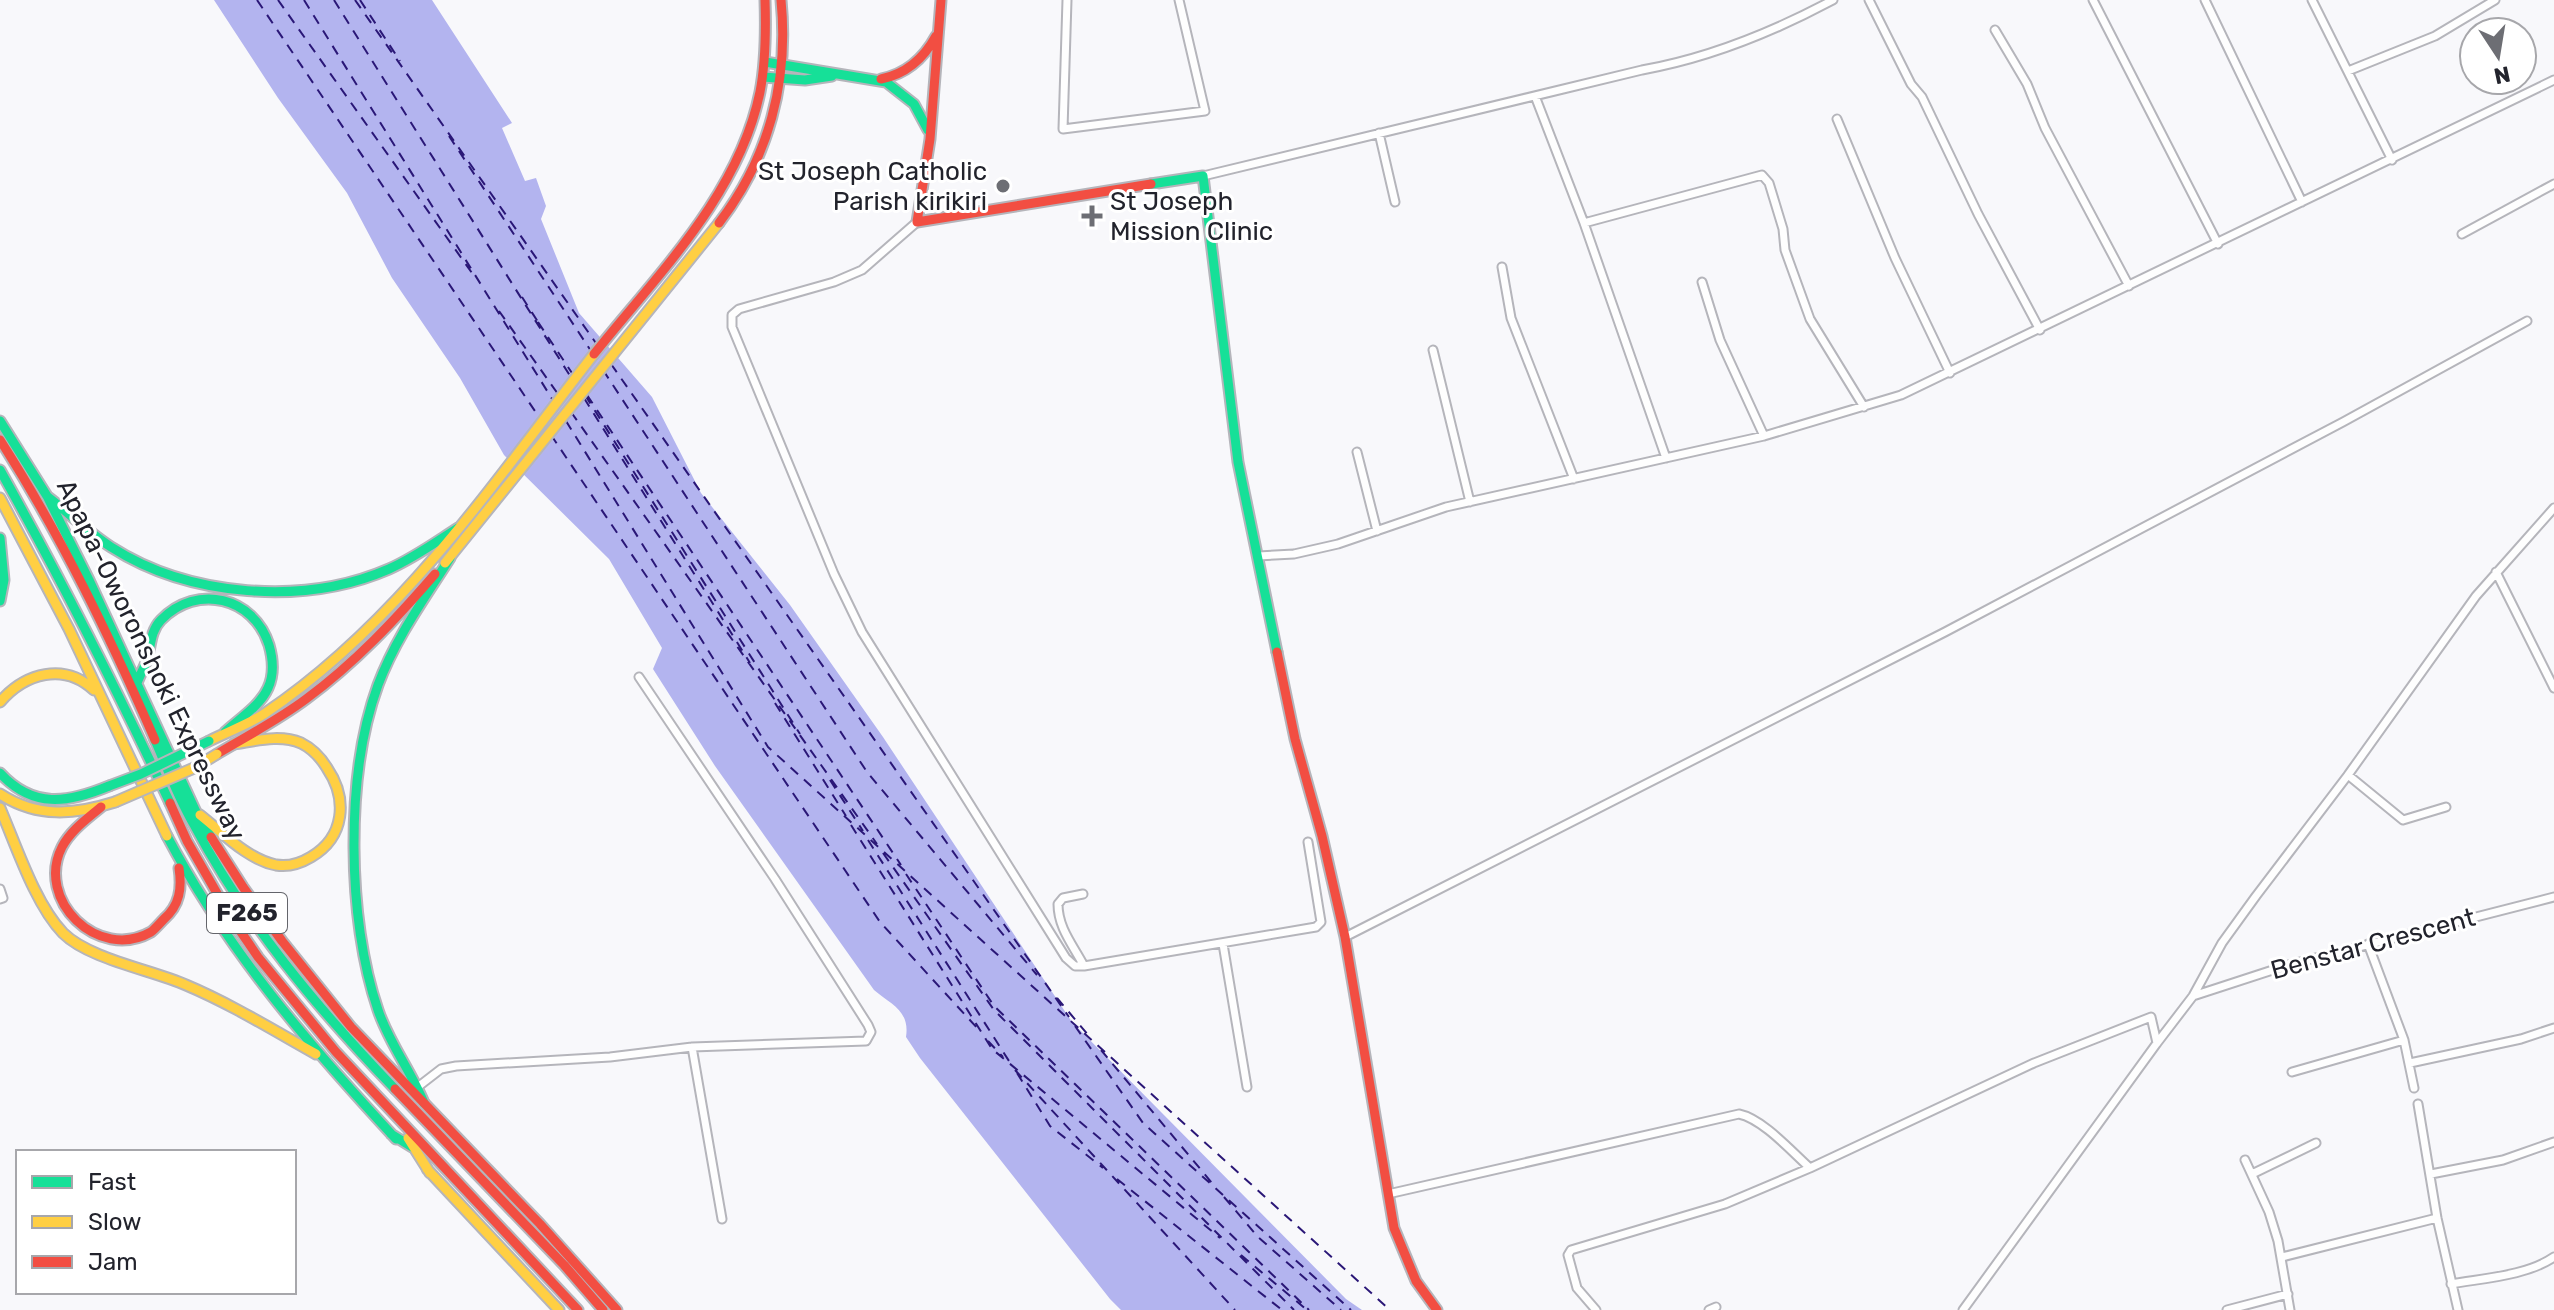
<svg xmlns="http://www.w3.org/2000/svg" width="2554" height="1310" font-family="Rubik,sans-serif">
<rect width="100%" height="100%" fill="#f8f8fb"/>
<path fill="#b3b4ef" d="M 214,0 L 432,0 L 512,123 L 502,128 L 525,181 L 536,178 L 546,206 L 541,219 L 579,313 L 652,397 L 701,493 L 790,605 L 883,737 L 1072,1022 L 1346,1299 L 1362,1310 L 1121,1310 L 1110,1299 L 920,1058 L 906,1037 C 910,1011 892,1005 874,990 L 715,766 L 653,669 L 662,648 L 609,559 L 504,455 L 460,378 L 392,278 L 347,193 L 278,98 Z"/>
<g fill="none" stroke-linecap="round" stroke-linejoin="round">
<path stroke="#2a1777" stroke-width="2" stroke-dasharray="10 8" stroke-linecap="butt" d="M 257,0 L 539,417
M 278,0 L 472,273
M 304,0 L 554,402
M 334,0 L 572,379
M 355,0 L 598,346
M 360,0 L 400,61
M 449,136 L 591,351
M 522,297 L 538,322
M 499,311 L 558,394
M 538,322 L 574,376
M 611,364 L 1069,1017
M 603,370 L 867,772 L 1037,975
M 585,395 L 800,734
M 587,395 L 901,865
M 584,398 L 750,663
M 571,412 L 877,844
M 566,421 L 768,747 L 1390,1310
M 551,435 L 880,922 L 979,1030
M 775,703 L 846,816
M 830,780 L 863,831
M 851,825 L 992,1049 L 1220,1238
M 868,840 L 1009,1061
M 883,853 L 994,1010 L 1294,1310
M 906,874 L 994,1006 L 1309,1310
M 1057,998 L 1089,1036
M 1075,1026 L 1143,1123 L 1351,1310
M 988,1041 L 1003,1057
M 1101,1050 L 1212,1183
M 1015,1070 L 1235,1310
M 1017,1073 L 1050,1126 L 1103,1168
M 1117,1179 L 1282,1310
M 1224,1197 L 1258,1237 L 1341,1310
M 1241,1255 L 1307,1310"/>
<defs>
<path id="street" d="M 1067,0 L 1063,129 L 1205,111 L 1179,0
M 1869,0 L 1911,84 L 1922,97 L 1978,214 L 2040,330
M 2093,0 L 2218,244
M 2205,0 L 2302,202
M 2312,0 L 2392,160
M 1995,30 L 2027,84 L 2045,128 L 2129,286
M 2348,71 L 2435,36 L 2495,0
M 1535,96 L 1584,223 L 1666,458
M 1837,119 L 1895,258 L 1950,373
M 1379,133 L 1395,202
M 1203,176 L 1642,70 C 1709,58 1773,32 1833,0
M 917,222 L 862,270 L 834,282 L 739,309 L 732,315 L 732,327 L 834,574 L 862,632 L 1066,958 L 1075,966 L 1084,966
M 1584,223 L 1762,175 L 1769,183 L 1783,229 L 1785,250 L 1810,319 L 1864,407
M 2462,234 L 2554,184
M 1502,267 L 1511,318 L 1574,479
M 1702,282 L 1720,340 L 1764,436
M 1433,350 L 1470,502
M 1357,452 L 1377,531
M 1258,556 L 1294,554 L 1338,544 L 1446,507 L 1764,436 L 1901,395 L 2554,80
M 2496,572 L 2554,688
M 2348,775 L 2403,820 L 2446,807
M 0,889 L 3,898 L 0,899
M 1083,894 L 1063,898 L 1058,904 C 1058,928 1073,945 1084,966 L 1316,927 L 1321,922 L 1308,842
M 1345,937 L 1945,632 L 2343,422 L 2527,321
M 1223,944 L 1247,1087
M 2368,944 L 2404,1040 L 2414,1088
M 2193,996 L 2288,965 L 2554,897
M 692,1047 L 722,1219
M 2410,1063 L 2521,1039 L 2554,1028
M 2292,1072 L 2404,1040
M 419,1086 L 441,1069 L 456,1066 L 610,1057 L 692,1047 L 866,1041 L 871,1032 L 868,1025 L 775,879 L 639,677
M 2418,1104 L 2437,1218 L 2458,1310
M 2245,1160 L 2269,1212 L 2278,1241 L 2290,1310
M 2252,1174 L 2316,1143
M 2431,1174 L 2503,1160 L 2554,1142
M 1388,1194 L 1739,1114 C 1763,1119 1792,1152 1810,1168
M 2282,1257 L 2437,1218
M 2451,1284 C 2484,1278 2526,1276 2554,1257
M 1596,1310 L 1577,1288 L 1568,1255 L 1571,1250 L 1725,1204 L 1810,1168 L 2034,1063 L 2151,1017 L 2157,1043
M 1709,1310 L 1716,1307
M 1963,1310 L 2157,1043 L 2193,996 L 2222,943 L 2256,896 L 2348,775 L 2476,596 L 2554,508
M 2227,1310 L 2288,1294"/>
<path id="fast" d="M 765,62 L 886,82 L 914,104 L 928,130
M 763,77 L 805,80 L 832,76
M 1151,184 L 1203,176 L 1238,462 L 1277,652
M 0,421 L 47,496 L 89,580 L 196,812 L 211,837
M 0,470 C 61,579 117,690 170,803
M 48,497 C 69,513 89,533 111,547 C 189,597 304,606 389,569 C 414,558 436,542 458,528
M 0,538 L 4,580 L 0,601
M 137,683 C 140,675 144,668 147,660 C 151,647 150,631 161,620 C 197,583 254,597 269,645 C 273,659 274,675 268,688 C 260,706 239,719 225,732
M 155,740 C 167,768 178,797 193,823 C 246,923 317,1008 395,1089
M 0,773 C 33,809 68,803 109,786
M 167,836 C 227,950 309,1045 396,1139
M 424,1103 C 411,1071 389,1043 378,1010 C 347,920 345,775 378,685 C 395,639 424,599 450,558
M 391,1134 L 412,1147"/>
<path id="slow" d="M 0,498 L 69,629 L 167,836
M 445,563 L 719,223
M 0,702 C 25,673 64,662 94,690
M 209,741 C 227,732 247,725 264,714 C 400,623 495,481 594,354
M 0,794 C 37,818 74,815 115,802
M 0,808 C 16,845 35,904 63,933 C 89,959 152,970 186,985 C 231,1004 273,1030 316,1054
M 200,815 C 223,833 247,859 276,865 C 288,867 301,863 311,857 C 345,837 348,799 327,768 C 321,758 311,748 301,743 C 280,734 255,741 234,744
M 408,1138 L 430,1173
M 427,1169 L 559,1310"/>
<path id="jam" d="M 941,0 L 930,139 L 917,222 L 1151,184
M 881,79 C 906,74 924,58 936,36
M 719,223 C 769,158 789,81 781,0
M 594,354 C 657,275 739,195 760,92 C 766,61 766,31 765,0
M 0,440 C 61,535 110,637 155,740
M 1277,652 L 1295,739 L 1322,836 L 1345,937 L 1394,1228 L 1416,1281 L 1437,1310
M 217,754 C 247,736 278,720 306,699 C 355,663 396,619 435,574
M 170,803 L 187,841 L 230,916 L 258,957 L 336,1052 L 578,1310
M 101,807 C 87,819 71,830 62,847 C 35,900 98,962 151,932 C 155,929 160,923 164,919 C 180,905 182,888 179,868
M 211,837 L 243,887 L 282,941 L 351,1027 L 540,1224 L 617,1310
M 395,1089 L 564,1265 L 603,1310"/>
</defs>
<use href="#street" stroke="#b5b5bb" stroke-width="11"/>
<use href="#fast" stroke="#b5b5bb" stroke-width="13"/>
<use href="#slow" stroke="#b5b5bb" stroke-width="13"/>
<use href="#jam" stroke="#b5b5bb" stroke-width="13"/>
<use href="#street" stroke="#fefefe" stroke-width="7"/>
<use href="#fast" stroke="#16e098" stroke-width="9"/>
<use href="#slow" stroke="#ffcf43" stroke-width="9"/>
<use href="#jam" stroke="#f24e42" stroke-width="9"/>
<defs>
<path id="fast-bridge" d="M 109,786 L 141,774 L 209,741"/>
<path id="slow-bridge" d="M 115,802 L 194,768 L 217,754"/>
</defs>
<use href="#fast-bridge" stroke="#b5b5bb" stroke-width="13" stroke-linecap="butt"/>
<use href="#slow-bridge" stroke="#b5b5bb" stroke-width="13" stroke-linecap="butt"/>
<use href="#fast-bridge" stroke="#16e098" stroke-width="9"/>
<use href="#slow-bridge" stroke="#ffcf43" stroke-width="9"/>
</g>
<g fill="#6d6e74" stroke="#fff" stroke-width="3">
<circle cx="1003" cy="186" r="8"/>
<path d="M1088 204h8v8h8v8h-8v8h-8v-8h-8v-8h8z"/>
</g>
<g text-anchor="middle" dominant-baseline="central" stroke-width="6" stroke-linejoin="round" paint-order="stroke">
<rect fill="#fff" stroke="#64656b" stroke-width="2" x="207" y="893" width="80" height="40" rx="6"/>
<g font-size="24" font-weight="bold" fill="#22232c">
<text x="247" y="913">F265</text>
</g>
<g font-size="26" fill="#22232c" stroke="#fff" text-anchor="end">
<text x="987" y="171">St Joseph Catholic<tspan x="987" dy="30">Parish kirikiri</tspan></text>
<text x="1110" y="201" text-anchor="start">St Joseph<tspan x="1110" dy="30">Mission Clinic</tspan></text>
</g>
<g font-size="26" fill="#22232c" stroke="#fff">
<text transform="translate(151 660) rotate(64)">Apapa-Oworonshoki Expressway</text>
<text transform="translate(2373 944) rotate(-15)">Benstar Crescent</text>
</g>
</g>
<rect x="16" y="1150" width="280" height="144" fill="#ffffff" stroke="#a7a7ab" stroke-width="2"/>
<rect x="32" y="1176" width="40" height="12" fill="#16e098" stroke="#a7a7ab" stroke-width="2"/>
<text x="88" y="1190" font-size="24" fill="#22232c">Fast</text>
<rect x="32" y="1216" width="40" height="12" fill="#ffcf43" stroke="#a7a7ab" stroke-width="2"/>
<text x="88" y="1230" font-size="24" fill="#22232c">Slow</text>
<rect x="32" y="1256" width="40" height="12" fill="#f24e42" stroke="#a7a7ab" stroke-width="2"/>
<text x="88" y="1270" font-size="24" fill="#22232c">Jam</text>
<g transform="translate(2498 56) rotate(168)"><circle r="38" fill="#ffffff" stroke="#a7a7ab" stroke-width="2"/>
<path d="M0-6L14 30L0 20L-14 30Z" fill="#6d6e74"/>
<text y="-12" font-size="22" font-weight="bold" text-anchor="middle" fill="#22232c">N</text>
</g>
</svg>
